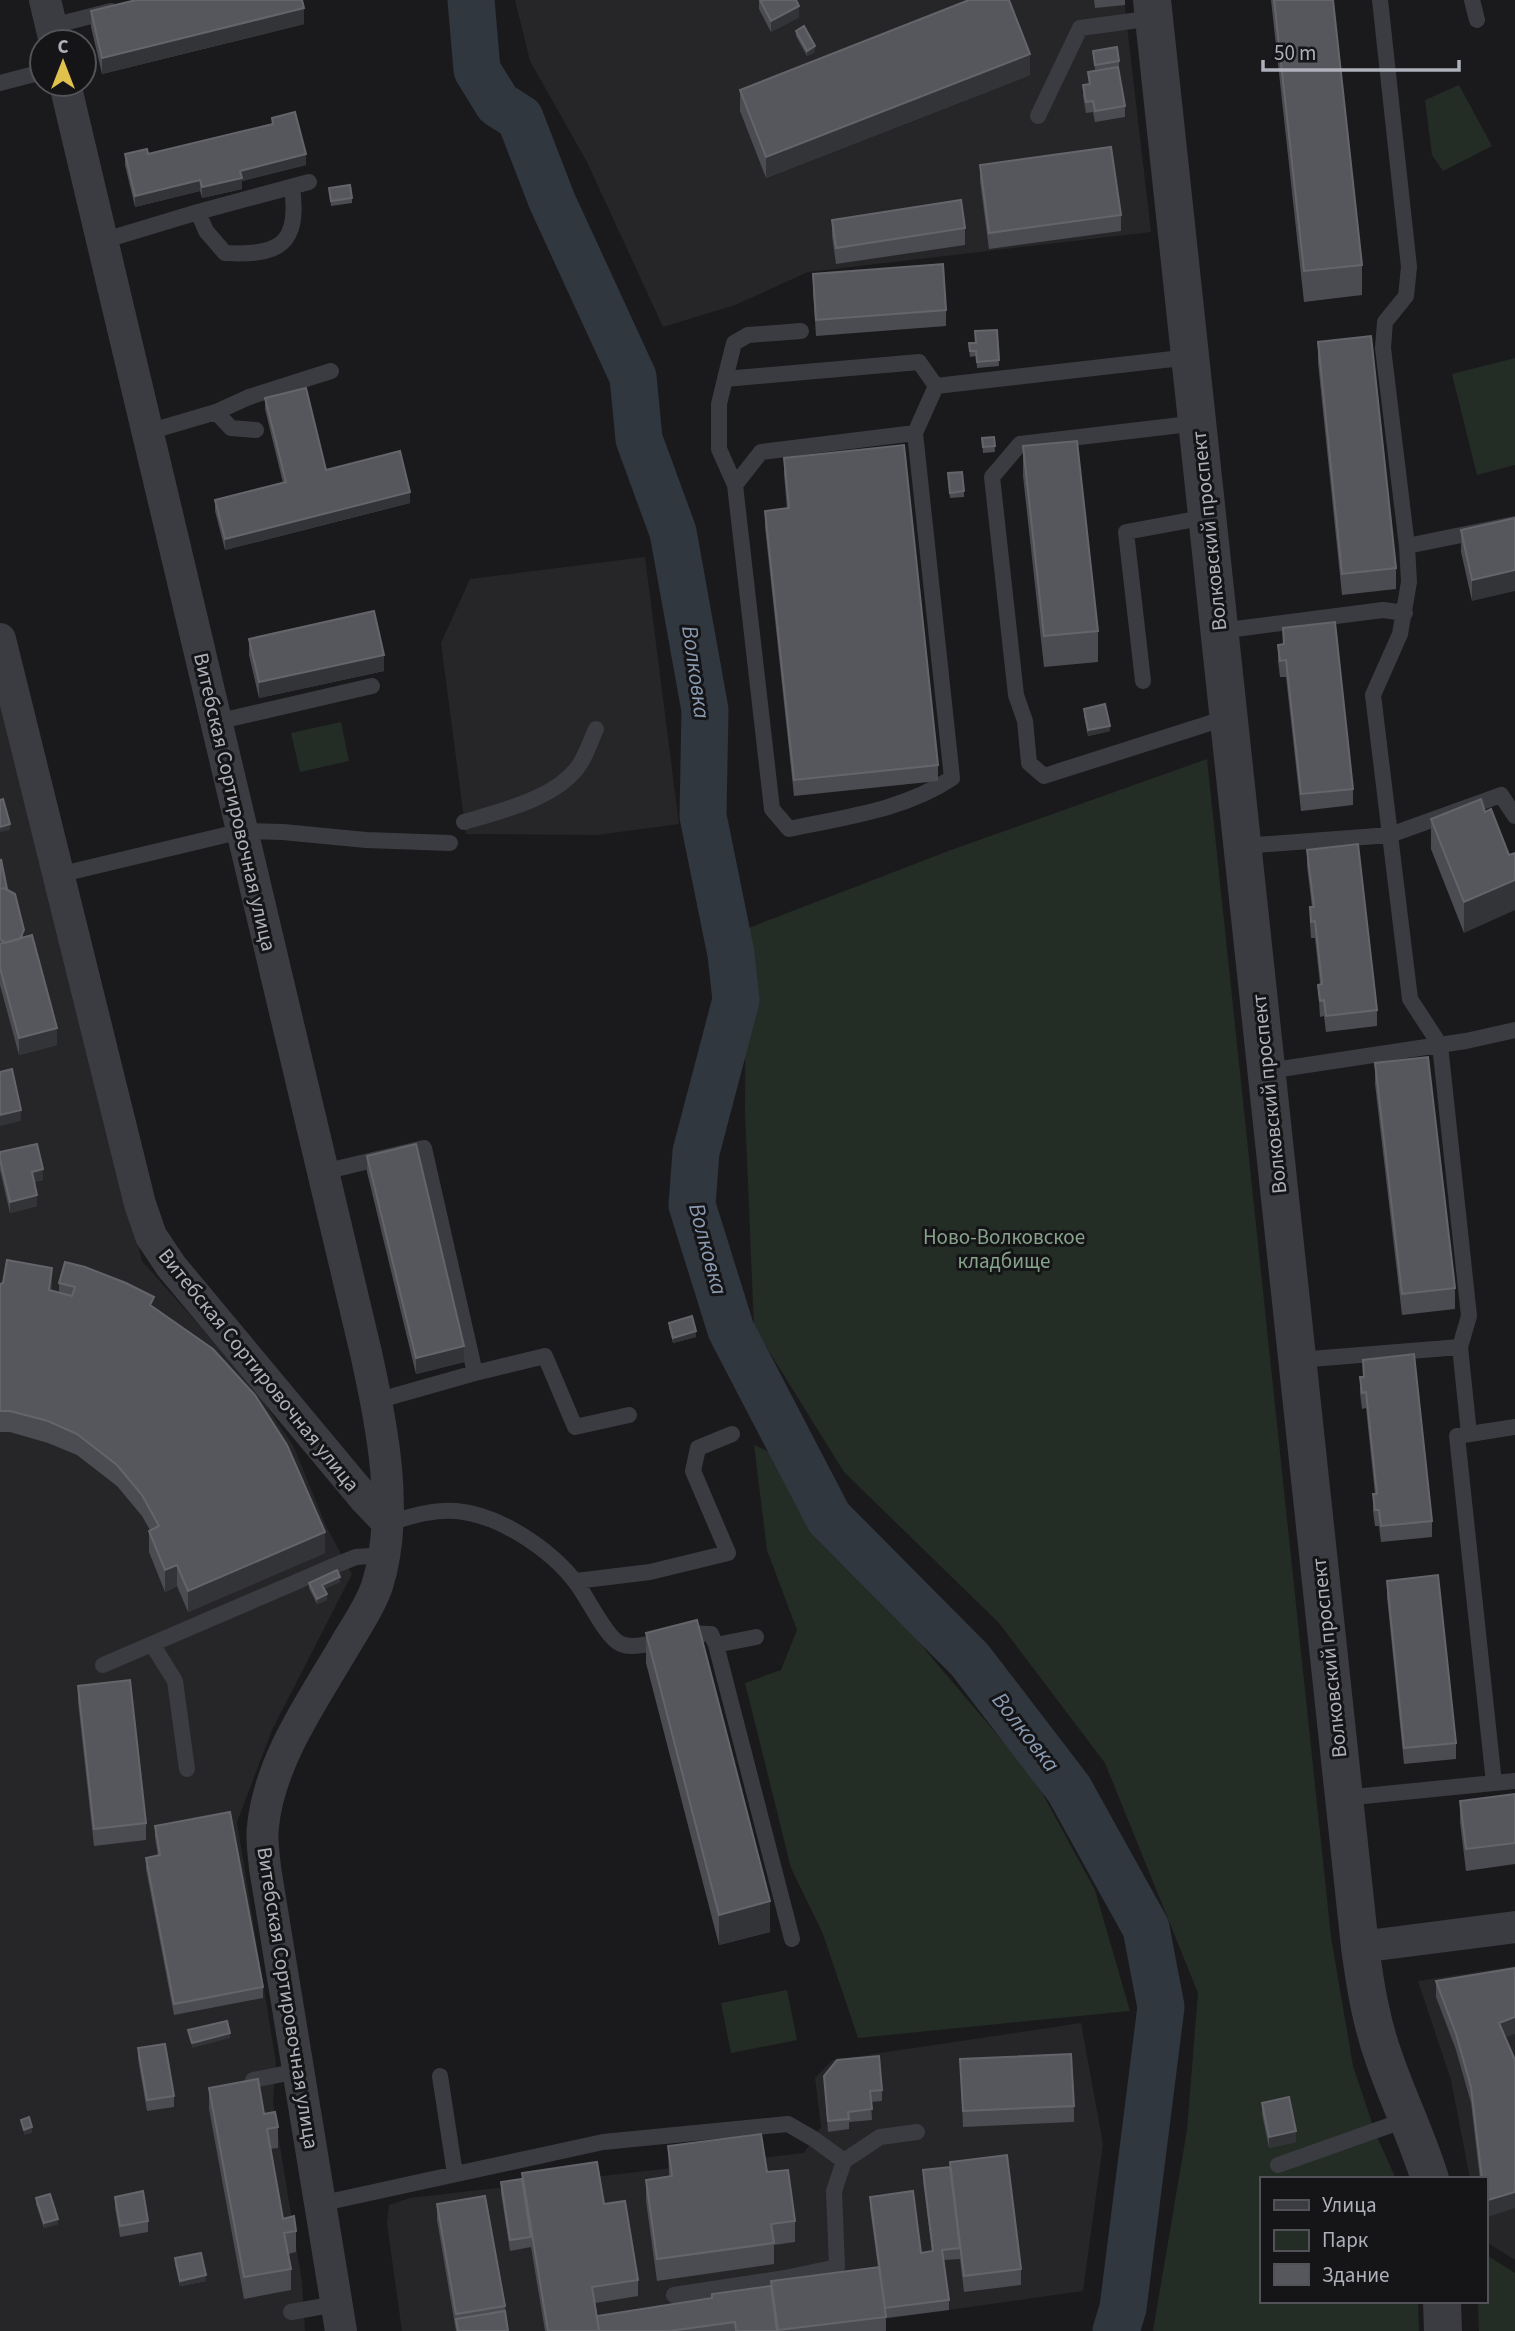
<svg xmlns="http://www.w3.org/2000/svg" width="1515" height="2331" font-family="'Source Sans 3',sans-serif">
<rect width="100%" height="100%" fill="#1a1a1c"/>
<path fill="#262629" d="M 515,0 L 1124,0 L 1151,232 L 808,272 L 735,305 L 663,327 L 587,162 L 530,61 Z
M 645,557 L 679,824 L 597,835 L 466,834 L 441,643 L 470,579 Z
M 0,669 L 142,1261 L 253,1386 L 279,1425 L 293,1445 L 327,1528 L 352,1574 L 272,1730 L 237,1822 L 276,2063 L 273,2103 L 302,2282 L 305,2331 L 0,2331 Z
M 1515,1966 L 1515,2260 L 1485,2241 L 1485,2179 L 1470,2179 L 1451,2080 L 1418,1981 Z
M 1081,2023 L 1103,2144 L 1083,2291 L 885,2319 L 886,2331 L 402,2331 L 387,2224 L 389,2205 L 410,2198 L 804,2153 L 821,2127 L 815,2078 L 833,2060 Z"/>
<path fill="#242c26" d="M 1459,85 L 1492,146 L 1443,171 L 1432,155 L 1425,100 Z
M 1515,358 L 1515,465 L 1477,475 L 1452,374 Z
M 341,722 L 349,761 L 300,772 L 291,733 Z
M 1207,759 L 1331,1937 L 1353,2066 L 1375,2132 L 1396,2179 L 1261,2179 L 1261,2301 L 1418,2301 L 1419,2331 L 1153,2331 L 1187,2130 L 1198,1993 L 1105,1763 L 999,1623 L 844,1472 L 754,1327 L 745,1111 L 746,929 L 951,850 Z
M 754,1445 L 806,1469 L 858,1552 L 927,1652 L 1034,1778 L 1095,1890 L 1130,2011 L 858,2038 L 823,1934 L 791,1868 L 745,1683 L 781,1670 L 797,1630 L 767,1550 Z
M 787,1990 L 797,2040 L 731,2053 L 721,2003 Z
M 1485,2254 L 1515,2273 L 1515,2331 L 1479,2331 L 1478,2301 L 1485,2301 Z"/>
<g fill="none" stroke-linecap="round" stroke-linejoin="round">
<path stroke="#31373f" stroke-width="47" d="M 471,0 L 477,70 L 498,104 L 520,118 L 552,201 L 633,377 L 639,439 L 673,532 L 705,710 L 703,816 L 731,954 L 736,1000 L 696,1152 L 692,1205 L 731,1330 L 829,1518 L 970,1660 L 1069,1789 L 1146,1928 L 1161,2007 L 1123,2308 L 1116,2331"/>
<path stroke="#3b3c41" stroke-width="16" d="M 1472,0 L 1477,20
M 52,26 L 111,11
M 0,83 L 42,72
M 1038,116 L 1080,28 L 1154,18
M 198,212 L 206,231 L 225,253 C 279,256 300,245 292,187
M 102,241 L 198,212 L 309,182
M 725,379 L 734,343 L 748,335 L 801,331
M 216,412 L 231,428 L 256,430
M 1198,423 L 1020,444 L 992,477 L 1016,695 L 1025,721 L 1029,763 L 1044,776 L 1229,717
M 148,432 L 216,412 L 249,397 L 331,371
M 915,433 L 952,778 C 904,810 845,817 789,829 L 772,809 L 735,485 L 761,452 L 915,433 L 936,386 L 1190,357
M 735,485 L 719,449 L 719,404 L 725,379 L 919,362 L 936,386
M 1407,546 L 1515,524
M 1220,631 L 1383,610 L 1405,613
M 1143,681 L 1126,532 L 1207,517
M 216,722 L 372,686
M 464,822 C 501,811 558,798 580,764 C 587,753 591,740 596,729
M 1243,846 L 1390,835 L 1373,695 L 1400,634 L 1409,582 L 1407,546 L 1383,348 L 1385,322 L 1406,296 L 1409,267 L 1380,0
M 58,875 L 242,831 L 283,832 L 366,840 L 450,843
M 1267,1071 L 1466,1041 L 1515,1030
M 323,1172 L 424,1148 L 475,1373 L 376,1401
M 1298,1360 L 1460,1347
M 475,1373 L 545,1356 L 575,1427 L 629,1415
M 1469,1434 L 1460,1347 L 1469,1316 L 1440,1045 L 1410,999 L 1390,835 L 1501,795 L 1515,816
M 388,1523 C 409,1517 433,1509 456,1511 C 502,1515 559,1554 583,1593 C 591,1605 608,1639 621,1644 C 638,1651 671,1637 689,1634 C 696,1633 704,1634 711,1634 L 716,1645 L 792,1939
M 576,1581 L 650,1572 L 728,1553 L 693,1471 L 698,1448 L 732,1434
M 152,1644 L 175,1681 L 187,1769
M 716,1645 L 756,1637
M 103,1665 L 331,1567 L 356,1557 L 384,1555
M 1494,1783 L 1515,1781
M 1344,1798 L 1494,1783 L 1457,1436 L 1515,1427
M 440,2076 L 455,2174
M 253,2080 L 298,2071
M 1278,2165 L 1408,2119
M 319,2204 L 603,2142 L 788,2124 L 814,2139 L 844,2161
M 674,2295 L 785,2278 L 837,2267 L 834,2191 L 844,2161 L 880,2137 L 917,2132
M 291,2312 L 336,2304"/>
<path stroke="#3b3c41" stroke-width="32" d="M 45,0 L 55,42
M 65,84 L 366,1353 C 382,1425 400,1514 377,1586 C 370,1607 355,1628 344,1647 C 312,1702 270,1760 263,1826 C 261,1839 264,1855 265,1868 L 341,2331
M 0,639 L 140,1204 L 151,1236 L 171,1266 L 365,1499 L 388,1523
M 1360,1947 L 1515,1927"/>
<path stroke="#3b3c41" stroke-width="38" d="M 1152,0 L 1360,1947 C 1365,1984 1371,2022 1384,2058 C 1398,2099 1417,2137 1430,2179
M 1442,2301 L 1443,2331"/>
</g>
<path fill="#4b4c51" d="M 759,0 L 796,0 L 799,17 L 771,32 L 759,9 Z
M 1094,0 L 1125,0 L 1125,5 L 1095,8 Z
M 1271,0 L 1333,0 L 1362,265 L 1362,295 L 1304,302 Z
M 91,11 L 304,24 L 102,74 L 91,27 Z
M 796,31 L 815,52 L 807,56 L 796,36 Z
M 1093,51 L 1119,61 L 1119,66 L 1095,70 Z
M 1088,72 L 1125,106 L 1125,117 L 1095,122 L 1093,112 L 1086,113 L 1083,96 L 1083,85 L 1089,84 Z
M 1030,75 L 766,178 L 740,111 L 740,90 Z
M 272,118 L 306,165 L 242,181 L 242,189 L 202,198 L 200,191 L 135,207 L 125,165 L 125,154 L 148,154 L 272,124 Z
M 980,165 L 1121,215 L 1121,231 L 989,249 L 980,181 Z
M 329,188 L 352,198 L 352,203 L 331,206 Z
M 832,220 L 965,228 L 965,245 L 836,264 L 832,236 Z
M 813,274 L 946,310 L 946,326 L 816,336 L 813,290 Z
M 997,330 L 999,366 L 977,368 L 976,356 L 970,357 L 969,348 L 975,343 Z
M 1318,342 L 1396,568 L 1396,589 L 1342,595 L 1318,363 Z
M 265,398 L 326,470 L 410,503 L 225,550 L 215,511 L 215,500 L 283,483 L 265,409 Z
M 994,437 L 995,452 L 983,453 L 982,438 Z
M 1023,446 L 1098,631 L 1098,662 L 1044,667 L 1023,476 Z
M 784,458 L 938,765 L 938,781 L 794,796 L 765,527 L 765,511 L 787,509 L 784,474 Z
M 948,479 L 964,491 L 964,497 L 950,498 Z
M 1515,518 L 1472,601 L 1461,552 L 1461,530 Z
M 1283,628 L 1353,789 L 1353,805 L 1301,811 L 1286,677 L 1280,677 L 1278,661 L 1278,645 L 1283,644 Z
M 249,639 L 384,671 L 259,698 L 249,655 Z
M 1084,709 L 1110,731 L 1088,736 L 1084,715 Z
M 1485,812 L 1509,855 L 1464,933 L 1431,849 L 1431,819 Z
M 1307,850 L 1377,1010 L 1377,1026 L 1326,1032 L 1324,1016 L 1320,1017 L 1318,985 L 1320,984 L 1315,938 L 1311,938 L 1310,924 L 1310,907 L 1312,907 L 1307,866 Z
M 0,860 L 7,889 L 24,938 L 57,1045 L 19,1055 L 0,985 Z
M 1375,1063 L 1455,1288 L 1455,1309 L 1402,1315 L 1375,1084 Z
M 0,1152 L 43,1180 L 34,1182 L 37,1206 L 10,1213 L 0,1170 Z
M 367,1156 L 464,1362 L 416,1374 L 367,1172 Z
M 59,1283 L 154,1307 L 325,1553 L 188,1612 L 177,1586 L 165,1592 L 149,1552 L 149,1531 L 150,1530 L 142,1516 L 117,1486 L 77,1455 L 48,1443 L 10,1432 L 0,1432 L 0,1284 L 59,1293 Z
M 669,1323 L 696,1337 L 673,1343 L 669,1328 Z
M 1363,1360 L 1432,1521 L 1432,1537 L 1381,1542 L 1379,1526 L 1375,1526 L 1373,1511 L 1373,1494 L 1375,1494 L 1366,1408 L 1362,1409 L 1360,1393 L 1360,1377 L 1363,1377 Z
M 1387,1581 L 1456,1743 L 1456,1759 L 1404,1764 L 1387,1597 Z
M 340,1582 L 324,1589 L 327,1600 L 317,1604 L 309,1588 L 309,1583 Z
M 646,1633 L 770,1932 L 719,1945 L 646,1663 Z
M 78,1686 L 146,1823 L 146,1840 L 94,1846 L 78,1702 Z
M 1515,1794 L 1515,1864 L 1466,1871 L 1460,1822 L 1460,1801 Z
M 155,1826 L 263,1987 L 263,1998 L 174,2015 L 146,1869 L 146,1858 L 158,1856 L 155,1837 Z
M 1436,1981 L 1505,2037 L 1485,2179 L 1480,2179 L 1471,2103 L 1456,2050 L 1436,1997 Z
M 138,2048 L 174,2096 L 174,2107 L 147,2111 L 138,2059 Z
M 960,2059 L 1074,2106 L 1074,2122 L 963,2127 Z
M 824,2076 L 882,2090 L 882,2101 L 871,2102 L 872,2120 L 849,2122 L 849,2129 L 828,2132 Z
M 209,2088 L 264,2114 L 278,2127 L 278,2148 L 270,2149 L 283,2219 L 296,2231 L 296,2252 L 288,2254 L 291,2269 L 291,2290 L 244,2299 L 209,2109 Z
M 1262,2103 L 1296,2142 L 1269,2148 L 1262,2114 Z
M 668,2146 L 767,2172 L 795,2221 L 795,2242 L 774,2245 L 774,2264 L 657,2281 L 646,2201 L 646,2180 L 669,2176 Z
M 950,2162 L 1021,2269 L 1021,2285 L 964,2292 L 960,2259 L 944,2260 L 949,2300 L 949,2310 L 886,2318 L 886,2331 L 545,2331 L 531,2247 L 510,2251 L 501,2193 L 501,2182 L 522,2179 L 522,2173 L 604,2204 L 638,2280 L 638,2296 L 595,2303 L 597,2316 L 712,2298 L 771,2286 L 771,2281 L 878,2267 L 870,2208 L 870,2197 L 921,2253 L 932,2251 L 923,2181 L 923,2170 L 950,2167 Z
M 115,2197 L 148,2221 L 148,2232 L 120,2237 L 115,2207 Z
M 36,2198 L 58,2224 L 44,2228 L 36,2204 Z
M 437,2204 L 505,2306 L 508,2331 L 456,2331 L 437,2220 Z
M 175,2258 L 206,2281 L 180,2286 L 175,2264 Z"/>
<path fill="#333437" d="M 799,6 L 799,17 L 771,32 L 771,21 Z
M 304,8 L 304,24 L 102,74 L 102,58 Z
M 815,46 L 815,52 L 807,56 L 807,51 Z
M 1030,54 L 1030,75 L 766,178 L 766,157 Z
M 306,154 L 306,165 L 242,181 L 242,189 L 202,198 L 202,187 L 240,171 Z
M 200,180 L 200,191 L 135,207 L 135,196 Z
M 410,492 L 410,503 L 225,550 L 225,539 Z
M 1515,570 L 1515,591 L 1472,601 L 1472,580 Z
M 384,655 L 384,671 L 259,698 L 259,682 Z
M 1110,726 L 1110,731 L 1088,736 L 1088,730 Z
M 10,824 L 10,830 L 0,832 L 0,827 Z
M 1515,880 L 1515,910 L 1464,933 L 1464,902 Z
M 57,1028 L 57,1045 L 19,1055 L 19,1038 Z
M 21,1110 L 21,1121 L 0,1126 L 0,1115 Z
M 43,1169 L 43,1180 L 32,1182 L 32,1172 Z
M 37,1195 L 37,1206 L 10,1213 L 10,1202 Z
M 52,1268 L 52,1289 L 49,1312 L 49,1290 Z
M 696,1331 L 696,1337 L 673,1343 L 673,1338 Z
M 464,1346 L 464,1362 L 416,1374 L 416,1358 Z
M 325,1532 L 325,1553 L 188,1612 L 188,1591 Z
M 177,1565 L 177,1586 L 165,1592 L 165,1570 Z
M 340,1577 L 340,1582 L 322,1590 L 322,1585 Z
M 327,1594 L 327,1600 L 317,1604 L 317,1599 Z
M 770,1901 L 770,1932 L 719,1945 L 719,1915 Z
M 1515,2017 L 1515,2034 L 1499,2039 L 1499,2023 Z
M 230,2033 L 230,2038 L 192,2048 L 192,2043 Z
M 32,2127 L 32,2133 L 24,2135 L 24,2130 Z
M 1296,2131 L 1296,2142 L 1269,2148 L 1269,2137 Z
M 1515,2192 L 1515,2208 L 1485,2218 L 1485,2201 Z
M 58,2219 L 58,2224 L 44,2228 L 44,2223 Z
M 206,2275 L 206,2281 L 180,2286 L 180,2281 Z"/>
<path fill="#56575c" stroke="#64656b" stroke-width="2" d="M 136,0 L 302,0 L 304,8 L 102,58 L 91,11 Z
M 760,0 L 796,0 L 799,6 L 771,21 Z
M 969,0 L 1009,0 L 1030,54 L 766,157 L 740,90 Z
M 1274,0 L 1333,0 L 1362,265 L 1304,271 Z
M 804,26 L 815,46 L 807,51 L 796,31 Z
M 1117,47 L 1119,61 L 1095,65 L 1093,51 Z
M 1118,67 L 1125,106 L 1095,111 L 1093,101 L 1086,102 L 1083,85 L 1090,84 L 1088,72 Z
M 295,112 L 306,154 L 240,171 L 242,178 L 202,187 L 200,180 L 135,196 L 125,154 L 147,149 L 148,154 L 273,124 L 272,118 Z
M 1111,147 L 1121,215 L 989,233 L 980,165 Z
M 350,185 L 352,198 L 331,201 L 329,188 Z
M 961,200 L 965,228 L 836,248 L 832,220 Z
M 943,264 L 946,310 L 816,320 L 813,274 Z
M 997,330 L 999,360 L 977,362 L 976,351 L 970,351 L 969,343 L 976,343 L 975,331 Z
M 1371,336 L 1396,568 L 1342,574 L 1318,342 Z
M 306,388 L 326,470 L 400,451 L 410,492 L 225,539 L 215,500 L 286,482 L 265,398 Z
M 994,437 L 995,446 L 983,447 L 982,438 Z
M 1077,441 L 1098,631 L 1044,636 L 1023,446 Z
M 904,445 L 938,765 L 794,780 L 765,511 L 789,508 L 784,458 Z
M 962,472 L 964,491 L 950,493 L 948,473 Z
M 1515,518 L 1515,570 L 1472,580 L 1461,530 Z
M 374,611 L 384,655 L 259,682 L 249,639 Z
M 1335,622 L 1353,789 L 1301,794 L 1286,660 L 1280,661 L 1278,645 L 1284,644 L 1283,628 Z
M 1105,704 L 1110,726 L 1088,730 L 1084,709 Z
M 3,799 L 10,824 L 0,827 L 0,800 Z
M 1481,799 L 1485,812 L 1491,809 L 1509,855 L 1515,853 L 1515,880 L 1464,902 L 1431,819 Z
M 1358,844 L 1377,1010 L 1326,1016 L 1324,1000 L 1320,1001 L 1318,985 L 1322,984 L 1315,921 L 1311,922 L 1310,907 L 1314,907 L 1307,850 Z
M 1,859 L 7,889 L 4,888 L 0,889 Z
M 4,888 L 15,894 L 24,930 L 20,939 L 5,943 L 0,939 L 0,889 Z
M 32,935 L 57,1028 L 19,1038 L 0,968 L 0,944 Z
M 1428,1057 L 1455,1288 L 1402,1294 L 1375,1063 Z
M 12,1069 L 21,1110 L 0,1115 L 0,1072 Z
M 37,1144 L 43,1169 L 32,1172 L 37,1195 L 10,1202 L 0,1159 L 0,1152 Z
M 416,1144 L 464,1346 L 416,1358 L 367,1156 Z
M 7,1260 L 52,1268 L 49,1290 L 72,1296 L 75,1287 L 59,1283 L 65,1262 L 85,1267 L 126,1283 L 154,1297 L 150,1305 L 213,1349 L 255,1395 L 287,1445 L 325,1532 L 188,1591 L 177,1565 L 165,1570 L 149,1531 L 159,1526 L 142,1495 L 117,1465 L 77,1434 L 48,1421 L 10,1411 L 0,1411 L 0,1284 L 3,1283 Z
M 692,1316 L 696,1331 L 673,1338 L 669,1323 Z
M 1414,1354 L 1432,1521 L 1381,1526 L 1379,1510 L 1375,1510 L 1373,1494 L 1377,1494 L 1366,1392 L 1362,1393 L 1360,1377 L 1364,1377 L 1363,1360 Z
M 337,1570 L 340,1577 L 322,1585 L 327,1594 L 317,1599 L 309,1583 Z
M 1438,1575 L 1456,1743 L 1404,1748 L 1387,1581 Z
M 697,1620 L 770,1901 L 719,1915 L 646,1633 Z
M 130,1680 L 146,1823 L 94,1829 L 78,1686 Z
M 1515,1794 L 1515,1843 L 1466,1849 L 1460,1801 Z
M 230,1812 L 263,1987 L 174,2004 L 146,1858 L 160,1855 L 155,1826 Z
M 1515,1968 L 1515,2017 L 1499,2023 L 1515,2060 L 1515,2192 L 1485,2201 L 1485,2179 L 1482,2179 L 1471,2087 L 1456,2034 L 1436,1981 Z
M 227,2021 L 230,2033 L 192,2043 L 188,2030 Z
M 165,2044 L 174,2096 L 147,2100 L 138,2048 Z
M 1071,2054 L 1074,2106 L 963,2111 L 960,2059 Z
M 879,2056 L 882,2090 L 870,2091 L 872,2109 L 848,2112 L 849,2119 L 828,2121 L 824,2076 L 837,2060 Z
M 258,2079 L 264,2114 L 275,2112 L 278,2127 L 267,2129 L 283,2219 L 294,2216 L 296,2231 L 284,2233 L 291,2269 L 244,2277 L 209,2088 Z
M 1289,2097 L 1296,2131 L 1269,2137 L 1262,2103 Z
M 29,2117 L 32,2127 L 24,2130 L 21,2120 Z
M 761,2134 L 767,2172 L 788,2170 L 795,2221 L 771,2224 L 774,2243 L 657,2259 L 646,2180 L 672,2176 L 668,2146 Z
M 1007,2155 L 1021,2269 L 964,2276 L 950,2162 Z
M 597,2162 L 604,2204 L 625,2201 L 638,2280 L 592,2287 L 599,2331 L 548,2331 L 522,2173 Z
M 950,2167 L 960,2248 L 942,2250 L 949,2300 L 885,2308 L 870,2197 L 913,2191 L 921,2253 L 933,2251 L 923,2170 Z
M 522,2179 L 531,2237 L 510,2240 L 501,2182 Z
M 143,2191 L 148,2221 L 120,2226 L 115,2197 Z
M 50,2194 L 58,2219 L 44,2223 L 36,2198 Z
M 485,2196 L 505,2306 L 456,2314 L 437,2204 Z
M 201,2253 L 206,2275 L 180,2281 L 175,2258 Z
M 879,2267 L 886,2317 L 778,2330 L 771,2281 Z
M 771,2286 L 777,2331 L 736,2331 L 735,2322 L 669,2331 L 599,2331 L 597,2316 L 712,2298 L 712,2294 Z
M 505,2311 L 508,2331 L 458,2331 L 456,2319 Z"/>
<g text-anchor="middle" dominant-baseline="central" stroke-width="6" stroke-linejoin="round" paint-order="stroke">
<g font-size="21" fill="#aeb0ba" stroke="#151517">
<text transform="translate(1209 531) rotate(-96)">Волковский проспект</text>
<text transform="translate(235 802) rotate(77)">Витебская Сортировочная улица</text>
<text transform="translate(1269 1094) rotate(-96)">Волковский проспект</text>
<text transform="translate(259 1370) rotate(51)">Витебская Сортировочная улица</text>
<text transform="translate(1329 1658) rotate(-96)">Волковский проспект</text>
<text transform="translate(288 1998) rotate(81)">Витебская Сортировочная улица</text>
</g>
<g font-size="21" fill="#87a38c" stroke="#151517">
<text x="1004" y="1237">Ново-Волковское<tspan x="1004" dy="24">кладбище</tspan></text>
</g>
<g font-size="23" font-style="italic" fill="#899ab1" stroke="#151517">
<text transform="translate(696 672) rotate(82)">Волковка</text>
<text transform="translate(708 1249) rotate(75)">Волковка</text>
<text transform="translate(1026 1732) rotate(52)">Волковка</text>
</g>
</g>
<rect x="1260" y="2177" width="228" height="126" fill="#151517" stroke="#525358" stroke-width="2"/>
<rect x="1274" y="2200" width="35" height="10" fill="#3b3c41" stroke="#525358" stroke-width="2"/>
<text x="1322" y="2212" font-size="21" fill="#aeb0ba">Улица</text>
<rect x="1274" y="2230" width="35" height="21" fill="#242c26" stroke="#525358" stroke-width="2"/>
<text x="1322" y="2247" font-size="21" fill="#aeb0ba">Парк</text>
<rect x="1274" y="2264" width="35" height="21" fill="#56575c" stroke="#525358" stroke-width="2"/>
<text x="1322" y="2282" font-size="21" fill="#aeb0ba">Здание</text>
<g transform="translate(63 63)"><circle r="33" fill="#151517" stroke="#525358" stroke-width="2"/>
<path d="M0-5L12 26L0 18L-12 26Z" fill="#e1c14d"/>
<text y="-10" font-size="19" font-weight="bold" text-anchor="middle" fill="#aeb0ba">С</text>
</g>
<path d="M1263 60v10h196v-10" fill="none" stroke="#aeb0ba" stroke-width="3.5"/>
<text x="1274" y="60" font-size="21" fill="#aeb0ba" stroke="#151517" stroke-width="5" paint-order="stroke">50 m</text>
</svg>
